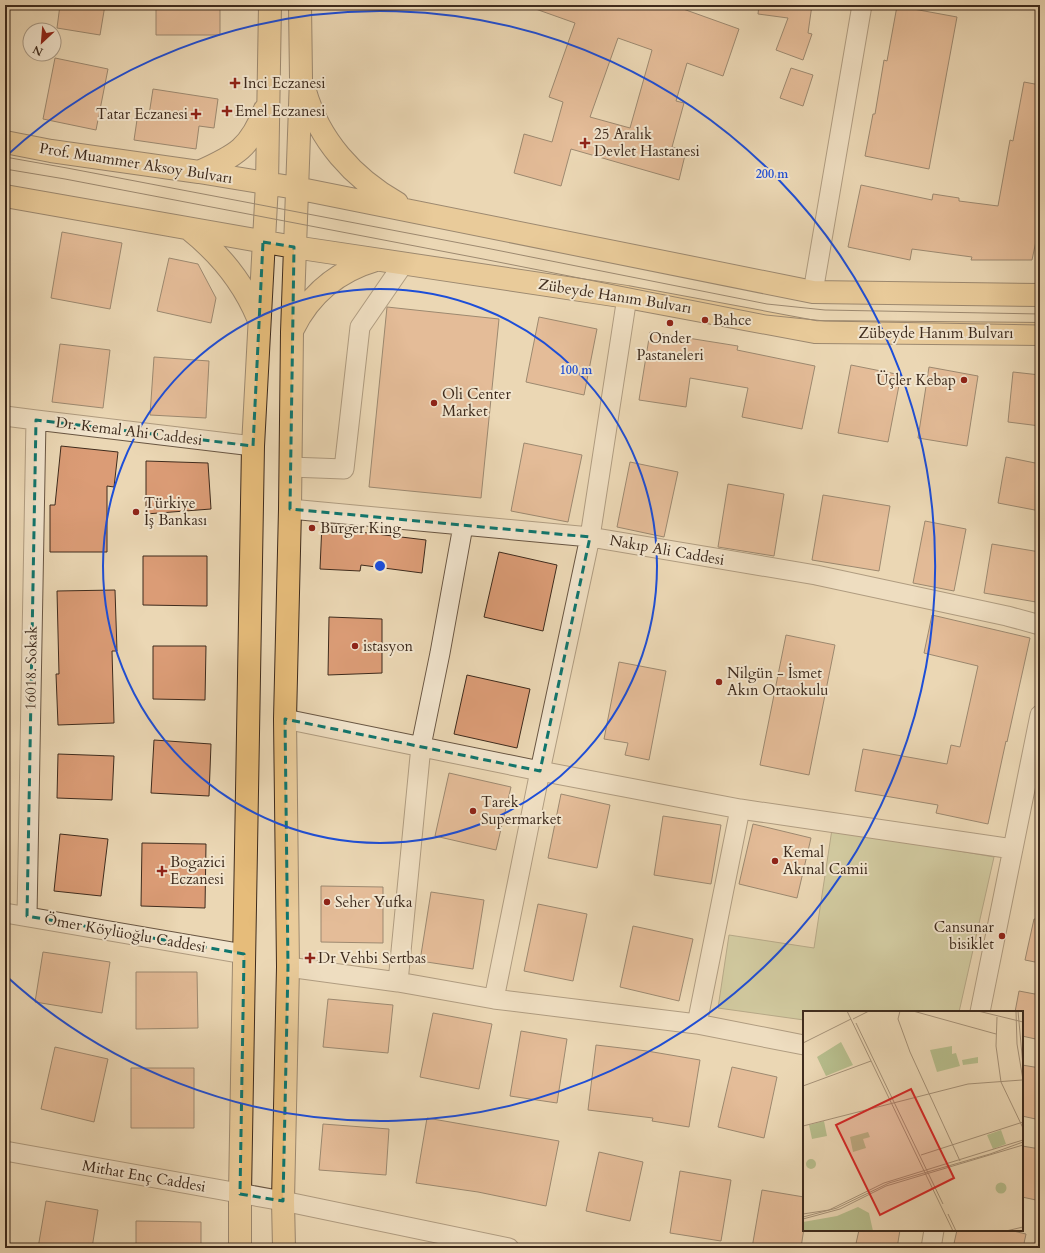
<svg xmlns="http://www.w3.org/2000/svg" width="1045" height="1253" font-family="Cardo,serif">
<rect width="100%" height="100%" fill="#ebd7b4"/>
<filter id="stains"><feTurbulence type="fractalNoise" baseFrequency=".005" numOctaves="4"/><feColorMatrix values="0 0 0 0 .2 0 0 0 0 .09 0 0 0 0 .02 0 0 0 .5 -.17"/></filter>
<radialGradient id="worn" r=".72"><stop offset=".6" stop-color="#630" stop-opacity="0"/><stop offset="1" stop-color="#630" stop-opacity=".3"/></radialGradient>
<path fill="#b7be8d" stroke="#7a7455" d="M 832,829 L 994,857 L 959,1012 L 804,1012 L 804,1020 L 718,1008 L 729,935 L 814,948 Z"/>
<path fill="#db9c76" stroke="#3e2b1d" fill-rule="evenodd" d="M 60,5 L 105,5 L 100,35 L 57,28 Z
M 156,5 L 220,5 L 220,35 L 156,35 Z
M 530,5 L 672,5 L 739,29 L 723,76 L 687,63 L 676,101 L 684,103 L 672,147 L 686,151 L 679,180 L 571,149 L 561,186 L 514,173 L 524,134 L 552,142 L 563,102 L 549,97 L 575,23 L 530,7 ZM 618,38 L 652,50 L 630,128 L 590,117 Z
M 759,5 L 812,5 L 808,33 L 812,34 L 803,60 L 776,50 L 788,18 L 758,14 Z
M 897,6 L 957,17 L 929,169 L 865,156 L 873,114 L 875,114 L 884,60 L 887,61 Z
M 55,58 L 108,69 L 96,130 L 43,119 Z
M 791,68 L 813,75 L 803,106 L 780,98 Z
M 1024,82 L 1040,85 L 1040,222 L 1032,260 L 971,260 L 972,257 L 912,249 L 910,260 L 848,247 L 861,185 L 932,200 L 933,194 L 959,198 L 959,201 L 998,206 L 1010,140 L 1013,141 Z
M 153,89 L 218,99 L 214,128 L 199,126 L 196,149 L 134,140 L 138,113 L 149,115 Z
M 62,232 L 122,243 L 110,309 L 51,298 Z
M 169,258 L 198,264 L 216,298 L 211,323 L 157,311 Z
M 387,307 L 499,319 L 481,498 L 369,487 Z
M 539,317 L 597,329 L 584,395 L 526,382 Z
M 650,332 L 738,346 L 737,350 L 815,366 L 802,429 L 742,417 L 748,388 L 690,378 L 686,407 L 639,400 Z
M 60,344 L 110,350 L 103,408 L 52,402 Z
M 154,357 L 209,361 L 206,418 L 150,415 Z
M 851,365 L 901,375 L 888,442 L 838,433 Z
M 929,367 L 978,376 L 967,446 L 918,438 Z
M 1013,372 L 1040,375 L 1040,426 L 1008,422 Z
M 524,443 L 582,455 L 568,522 L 511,511 Z
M 61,446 L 118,452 L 114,487 L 107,486 L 107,552 L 50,552 L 50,505 L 55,505 Z
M 1006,457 L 1040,464 L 1040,511 L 998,503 Z
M 146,461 L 208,463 L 211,509 L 146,514 Z
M 630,462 L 678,472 L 664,537 L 617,527 Z
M 728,484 L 784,494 L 774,556 L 718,547 Z
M 823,495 L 890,506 L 879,571 L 812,560 Z
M 925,521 L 966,529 L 954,591 L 913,583 Z
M 322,523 L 343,525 L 343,530 L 426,540 L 422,573 L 361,565 L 360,571 L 320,569 Z
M 992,544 L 1040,552 L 1040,581 L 1036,602 L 984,593 Z
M 499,552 L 557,565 L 543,631 L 484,617 Z
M 143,556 L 207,556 L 207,606 L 143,605 Z
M 115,590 L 117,651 L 112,651 L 114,723 L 58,725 L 56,674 L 59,674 L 57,591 Z
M 932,615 L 1030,638 L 1007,742 L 1006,741 L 988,824 L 936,813 L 938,805 L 855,791 L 863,749 L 947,764 L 951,745 L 960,747 L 978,666 L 924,653 Z
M 329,617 L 382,619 L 382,673 L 328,675 Z
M 786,635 L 835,645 L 809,775 L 760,765 Z
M 153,646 L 206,646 L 205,700 L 153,699 Z
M 619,662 L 666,671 L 649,760 L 625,755 L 628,743 L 604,739 Z
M 467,675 L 530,689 L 517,748 L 454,734 Z
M 154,740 L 211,744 L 209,796 L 151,793 Z
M 58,754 L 114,756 L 112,800 L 57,798 Z
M 449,773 L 511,787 L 496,850 L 435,836 Z
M 561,794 L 610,805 L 597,868 L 548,858 Z
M 663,816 L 721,825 L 711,884 L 654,875 Z
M 753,824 L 811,838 L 797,898 L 739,884 Z
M 60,834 L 108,839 L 101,896 L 54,891 Z
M 142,843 L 206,844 L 205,908 L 141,906 Z
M 321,886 L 383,887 L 383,943 L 321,942 Z
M 431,892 L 484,900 L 473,969 L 420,961 Z
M 538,904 L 587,914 L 573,981 L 524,971 Z
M 1034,919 L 1040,920 L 1040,963 L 1025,960 Z
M 633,926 L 693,939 L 679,1001 L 620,987 Z
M 43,952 L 110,962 L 102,1013 L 35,1002 Z
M 136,972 L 197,972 L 198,1028 L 136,1029 Z
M 1019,991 L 1040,995 L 1040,1040 L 1022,1036 L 1022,1012 L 1015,1012 Z
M 328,999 L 393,1005 L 388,1053 L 323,1047 Z
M 433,1013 L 492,1024 L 479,1089 L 420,1077 Z
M 521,1031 L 567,1039 L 557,1103 L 510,1096 Z
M 596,1045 L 647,1051 L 700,1060 L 689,1127 L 652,1121 L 653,1118 L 588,1110 Z
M 55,1047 L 108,1059 L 94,1122 L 41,1109 Z
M 1022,1065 L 1040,1068 L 1040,1120 L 1022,1116 Z
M 732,1067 L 777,1077 L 764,1138 L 718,1127 Z
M 131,1068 L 194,1068 L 194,1128 L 131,1128 Z
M 427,1118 L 559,1141 L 546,1206 L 478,1192 L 416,1183 Z
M 323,1124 L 389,1129 L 386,1175 L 319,1170 Z
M 1022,1146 L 1040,1149 L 1040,1177 L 1036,1200 L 1022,1197 Z
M 599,1152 L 643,1162 L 630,1221 L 586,1211 Z
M 680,1171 L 731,1180 L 721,1241 L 670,1233 Z
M 762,1190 L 804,1197 L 804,1228 L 801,1248 L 752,1248 Z
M 46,1201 L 98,1210 L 92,1248 L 38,1248 Z
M 136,1221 L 201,1222 L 201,1248 L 136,1248 Z
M 859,1230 L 900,1230 L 897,1248 L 855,1248 Z
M 957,1230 L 1009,1230 L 1026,1234 L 1023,1248 L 953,1248 Z"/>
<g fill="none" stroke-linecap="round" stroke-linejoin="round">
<defs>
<path id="minor" d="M 813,292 L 862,5
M 5,416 L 36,420 L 253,446
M 290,467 L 344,469 L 360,327 L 404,263
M 290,509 L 590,537 L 816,575 L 1007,616 L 1040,625
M 285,719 L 540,771 L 740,809 L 1013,849
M 5,913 L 244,954
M 27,916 L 36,420
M 288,967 L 398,982 L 494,999 L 697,1024 L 804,1045
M 398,982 L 421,746 L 440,653 L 463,526
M 494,999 L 540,771 L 590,537 L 627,297
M 980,1012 L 1040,715
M 697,1024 L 740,809
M 5,1151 L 283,1201 L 509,1248
M 931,1248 L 934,1230"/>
<path id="major" d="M 305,91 C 319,140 353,178 397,203
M 5,142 L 51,151 L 199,172 L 296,188 L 813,292 L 1040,295
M 199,172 C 237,155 250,148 265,109
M 5,196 L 294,247 L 627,297 L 815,332 L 1040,334
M 190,230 C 220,254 243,282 258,318
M 293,329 C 310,294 338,271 376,260
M 240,1248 L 240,1194 L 253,446 L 267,184 L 270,5
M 284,1248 L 283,1201 L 288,967 L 285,719 L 290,509 L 292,332 L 301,78 L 300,5"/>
</defs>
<use href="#minor" stroke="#695643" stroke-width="21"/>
<use href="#major" stroke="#3e2b1d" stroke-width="24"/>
<use href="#minor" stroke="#f2e5ce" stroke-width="19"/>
<use href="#major" stroke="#e6bc7a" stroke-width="22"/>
<path stroke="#3e2b1d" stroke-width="1" d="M 5,157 L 67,168 L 486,248 L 767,304 L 825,310 L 1040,314
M 5,169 L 65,179 L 483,259 L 766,315 L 825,321 L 1040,325"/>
</g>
<path d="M0 0H1045V1253H0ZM 263,242 L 294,247 L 290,509 L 590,537 L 540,771 L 285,719 L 288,967 L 283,1201 L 240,1194 L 244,954 L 27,916 L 36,420 L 253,446 Z" fill="#ebd7b4" fill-opacity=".55" fill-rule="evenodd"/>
<path fill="none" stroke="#0f766e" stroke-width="3" stroke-dasharray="8 5" stroke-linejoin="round" d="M 263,242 L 294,247 L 290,509 L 590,537 L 540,771 L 285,719 L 288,967 L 283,1201 L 240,1194 L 244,954 L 27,916 L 36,420 L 253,446 Z"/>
<g fill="none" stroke="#1d4ed8" stroke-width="2">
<circle cx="380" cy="566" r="277"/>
<path d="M5 157A555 555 0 1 1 5 975"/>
</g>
<g fill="#8f2418" stroke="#f2e5ce" stroke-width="1.5">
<path d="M233 77h4v4h4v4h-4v4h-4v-4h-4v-4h4z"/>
<path d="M225 105h4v4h4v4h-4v4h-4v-4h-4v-4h4z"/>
<path d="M194 108h4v4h4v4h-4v4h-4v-4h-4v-4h4z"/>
<path d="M583 137h4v4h4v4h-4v4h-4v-4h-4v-4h4z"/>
<circle cx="705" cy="320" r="4"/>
<circle cx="670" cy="323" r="4"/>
<circle cx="964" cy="380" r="4"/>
<circle cx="434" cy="403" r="4"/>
<circle cx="136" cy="512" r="4"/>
<circle cx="312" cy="528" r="4"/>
<circle cx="355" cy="646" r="4"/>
<circle cx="719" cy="682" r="4"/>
<circle cx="473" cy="811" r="4"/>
<circle cx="775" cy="861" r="4"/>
<path d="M160 865h4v4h4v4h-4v4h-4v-4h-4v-4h4z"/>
<circle cx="327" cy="902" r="4"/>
<circle cx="1002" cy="936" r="4"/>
<path d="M308 952h4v4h4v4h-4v4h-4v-4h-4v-4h4z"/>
</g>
<g text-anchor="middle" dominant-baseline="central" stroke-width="4" stroke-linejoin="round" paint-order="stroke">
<g font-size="15" fill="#3e2b1d" stroke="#f2e5ce" text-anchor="start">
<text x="243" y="83">Inci Eczanesi</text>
<text x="235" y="111">Emel Eczanesi</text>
<text x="188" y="114" text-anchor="end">Tatar Eczanesi</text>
<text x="594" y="134">25 Aralık<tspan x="594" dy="17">Devlet Hastanesi</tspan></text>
<text x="713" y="320">Bahce</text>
<text x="670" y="338" text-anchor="middle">Onder<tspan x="670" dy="17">Pastaneleri</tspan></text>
<text x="956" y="380" text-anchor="end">Üçler Kebap</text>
<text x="442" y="394">Oli Center<tspan x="442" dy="17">Market</tspan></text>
<text x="144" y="503">Türkiye<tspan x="144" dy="17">İş Bankası</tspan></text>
<text x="320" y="528">Burger King</text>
<text x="363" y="646">istasyon</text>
<text x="727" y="673">Nilgün - İsmet<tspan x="727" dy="17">Akın Ortaokulu</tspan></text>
<text x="481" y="802">Tarek<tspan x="481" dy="17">Supermarket</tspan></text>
<text x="783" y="852">Kemal<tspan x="783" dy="17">Akınal Camii</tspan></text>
<text x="170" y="862">Bogazici<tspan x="170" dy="17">Eczanesi</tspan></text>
<text x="335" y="902">Seher Yufka</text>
<text x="994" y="927" text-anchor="end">Cansunar<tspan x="994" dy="17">bisiklet</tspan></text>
<text x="318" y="958">Dr Vehbi Sertbas</text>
</g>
<g font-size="15" fill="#3e2b1d" stroke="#f2e5ce">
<text transform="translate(136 163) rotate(9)">Prof. Muammer Aksoy Bulvarı</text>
<text transform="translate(615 296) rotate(9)">Zübeyde Hanım Bulvarı</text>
<text x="936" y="333">Zübeyde Hanım Bulvarı</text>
<text transform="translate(129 431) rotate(7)">Dr. Kemal Ahi Caddesi</text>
<text transform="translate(667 550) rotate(10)">Nakıp Ali Caddesi</text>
<text transform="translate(31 668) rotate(-89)">16018. Sokak</text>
<text transform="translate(125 933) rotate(10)">Ömer Köylüoğlu Caddesi</text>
<text transform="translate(144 1176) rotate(10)">Mithat Enç Caddesi</text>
</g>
</g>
<g transform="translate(803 1011)">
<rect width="220" height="220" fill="#ebd7b4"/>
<path d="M 38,31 L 50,54 L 23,65 L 14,46 ZM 149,35 L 149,43 L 153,42 L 157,55 L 134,61 L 127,39 ZM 175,46 L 175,52 L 160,54 L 159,49 ZM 21,110 L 24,125 L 9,128 L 6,114 ZM 198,119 L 203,133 L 190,138 L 184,124 ZM 65,121 L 67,126 L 60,128 L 63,137 L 50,141 L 47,126 ZM3 153a5 5 0 1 1 10 0a5 5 0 1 1-10 0ZM192.5 177a5.5 5.5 0 1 1 11 0a5.5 5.5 0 1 1-11 0ZM 55,196 L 66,202 L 70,220 L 0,220 L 0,211 L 34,205 Z" fill="#b7be8d"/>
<path fill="none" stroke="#a69278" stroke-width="1" d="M 44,0 L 150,220M 97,0 L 95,8 L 107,41 L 157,150M 110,0 L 193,23M 175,0 L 220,11M 213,0 L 214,33 L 220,69M 215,0 L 220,55M 194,6 L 193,35 L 198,71 L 220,117M 50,8 L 66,0M 53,12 L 140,193M 0,32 L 48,8M 0,75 L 68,50M 0,115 L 165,73 L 219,69M 118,144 L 220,111M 0,203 L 26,199 L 81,172 L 220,129M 145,203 L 153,220M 0,206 L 34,197 L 86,172 L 187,143 L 220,131M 0,208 L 37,198 L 83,175 L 220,134M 203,220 L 220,216"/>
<path fill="#d62828" fill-opacity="0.15" stroke="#d62828" stroke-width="2" d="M 108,78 L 151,167 L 77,204 L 33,114 Z"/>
<rect width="220" height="220" fill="none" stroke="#3e2b1d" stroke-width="2"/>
</g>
<circle cx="380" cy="566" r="6" fill="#1d4ed8" stroke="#f2e5ce" stroke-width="2"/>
<g font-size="12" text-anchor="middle" font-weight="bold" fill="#1d4ed8" stroke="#f2e5ce" stroke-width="4" stroke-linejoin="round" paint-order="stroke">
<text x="772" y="178">200 m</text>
<text x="576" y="374">100 m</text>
</g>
<rect width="1045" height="1253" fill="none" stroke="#ebd7b4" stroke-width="20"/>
<rect x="6" y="6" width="1033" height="1241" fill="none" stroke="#3e2b1d" stroke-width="2"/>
<rect x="10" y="10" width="1025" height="1233" fill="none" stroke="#3e2b1d"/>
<g transform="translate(42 42) rotate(206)"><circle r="19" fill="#f2e5ce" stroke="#aa9b87"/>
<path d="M0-3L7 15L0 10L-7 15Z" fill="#8f2418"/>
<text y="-6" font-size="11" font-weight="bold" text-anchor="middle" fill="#3e2b1d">N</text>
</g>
<rect width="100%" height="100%" filter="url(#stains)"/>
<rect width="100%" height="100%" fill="url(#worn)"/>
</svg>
